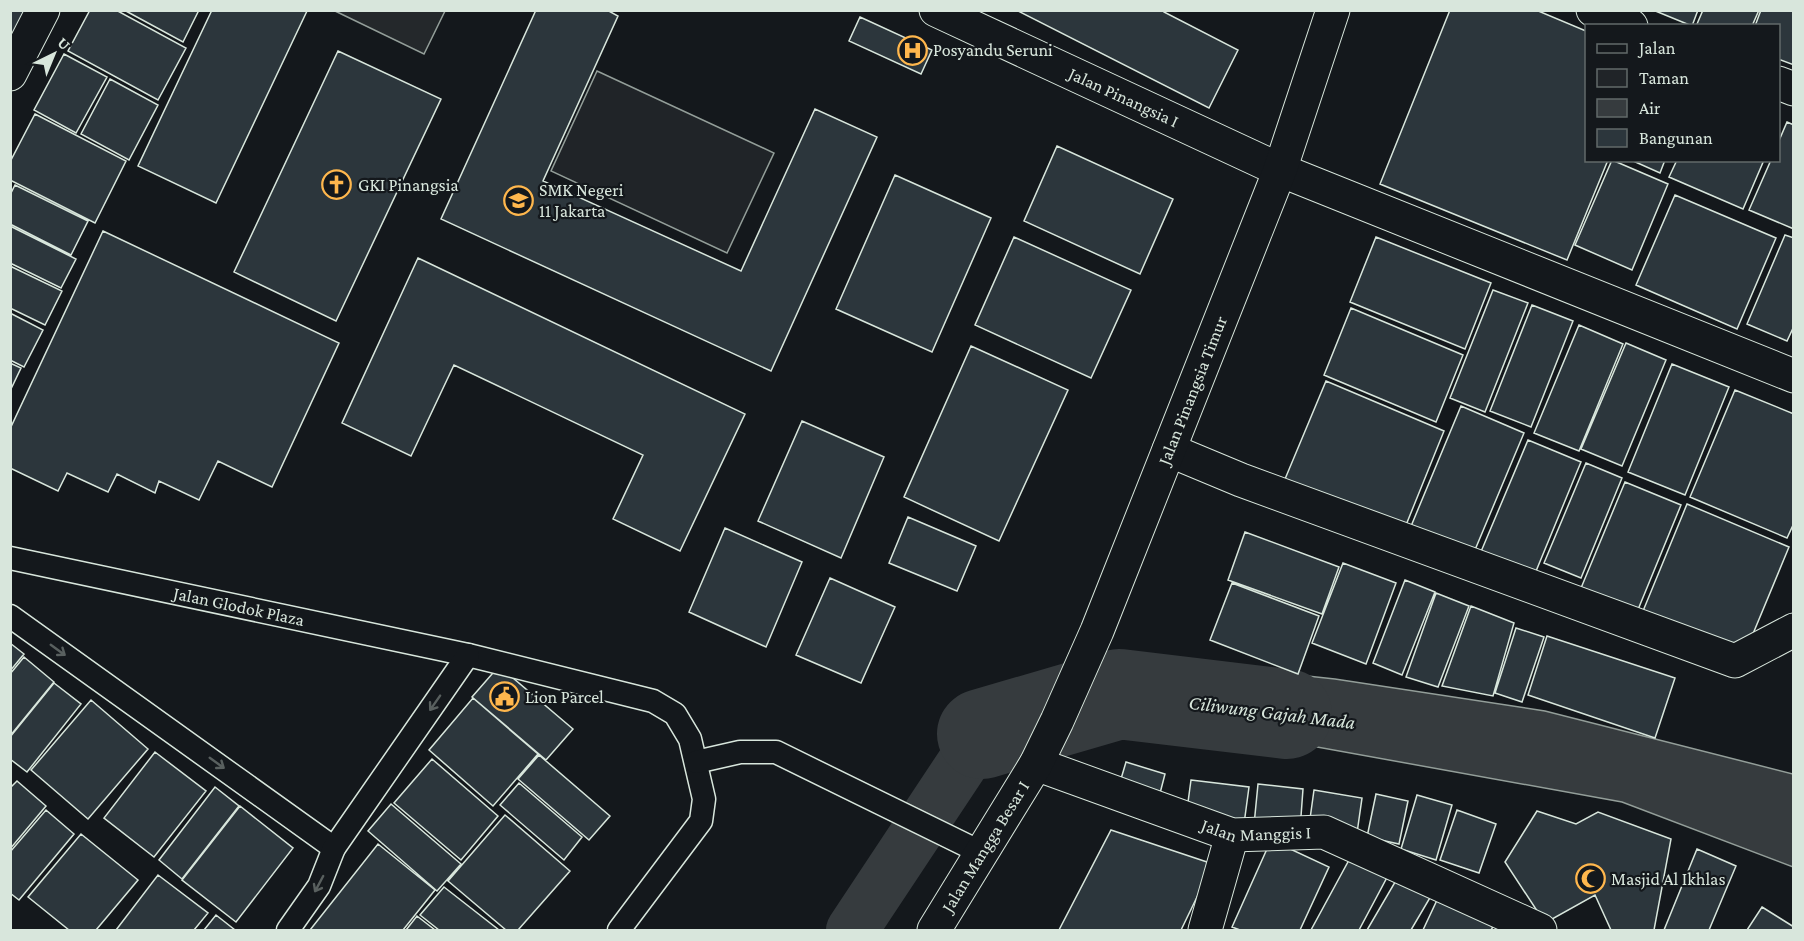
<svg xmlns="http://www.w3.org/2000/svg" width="1804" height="941" font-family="'Crimson Pro',serif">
<rect width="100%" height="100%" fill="#14181c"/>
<path fill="#202428" stroke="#939e99" stroke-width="1.5" d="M 597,71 L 774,153 L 727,253 L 551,171 Z"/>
<path fill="#24282b" stroke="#939e99" stroke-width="1.5" d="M 335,11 L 445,11 L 424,54 Z"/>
<path fill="#363b3e" stroke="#939e99" stroke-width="1.5" d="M 1178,662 L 1335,679 L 1545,711 L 1793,774 L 1793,867 L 1622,802 L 1156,718 Z"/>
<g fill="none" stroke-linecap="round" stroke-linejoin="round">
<path stroke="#363b3e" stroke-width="52" d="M 852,930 L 982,734"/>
<path stroke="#363b3e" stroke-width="90" d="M 982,734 L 1119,694 L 1287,714"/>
</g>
<path fill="#2c363c" stroke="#d8e6dc" stroke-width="1.5" d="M 10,10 L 31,10 L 10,51 Z
M 90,10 L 116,10 L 186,48 L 158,100 L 68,51 Z
M 124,10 L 199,10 L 183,42 Z
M 212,10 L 307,11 L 216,203 L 138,166 Z
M 536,10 L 607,10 L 618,16 L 543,181 L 741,271 L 815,109 L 877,137 L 771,371 L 441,219 Z
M 1016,10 L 1164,10 L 1164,12 L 1238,50 L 1209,108 Z
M 1450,10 L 1536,10 L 1586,31 L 1586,160 L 1608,160 L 1567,260 L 1380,184 Z
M 1653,10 L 1698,10 L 1692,26 Z
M 1703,10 L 1759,10 L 1752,26 L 1699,26 L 1697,24 Z
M 1761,10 L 1794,10 L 1794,65 L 1778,59 L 1778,26 L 1755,26 Z
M 860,17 L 932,50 L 921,74 L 849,41 Z
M 338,51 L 441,99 L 336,321 L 234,272 Z
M 64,54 L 107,77 L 76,133 L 34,110 Z
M 110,79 L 158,105 L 129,160 L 81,134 Z
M 35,114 L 126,161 L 95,223 L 10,180 L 10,162 Z
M 1787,122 L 1794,125 L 1794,229 L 1749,210 L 1771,160 L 1778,160 L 1778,143 Z
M 1057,146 L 1173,199 L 1140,274 L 1024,221 Z
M 1612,160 L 1668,184 L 1632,270 L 1575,245 Z
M 1631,160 L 1665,160 L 1660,173 Z
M 1677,160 L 1764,160 L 1743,209 L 1669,177 Z
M 895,175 L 991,218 L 932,352 L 836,309 Z
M 15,185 L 88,221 L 71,255 L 10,224 L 10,195 Z
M 1675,195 L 1776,238 L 1737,329 L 1636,285 Z
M 10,226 L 76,259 L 61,288 L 10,263 Z
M 103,231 L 339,343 L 272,487 L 218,461 L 199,500 L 159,481 L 155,493 L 117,474 L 108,492 L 67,473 L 58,491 L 10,468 L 10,429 Z
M 1785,235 L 1794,238 L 1794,326 L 1787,341 L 1747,324 Z
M 1014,237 L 1131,290 L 1091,378 L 975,325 Z
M 1376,237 L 1491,283 L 1465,349 L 1350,302 Z
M 418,258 L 745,414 L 680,551 L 613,519 L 643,455 L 454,365 L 411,456 L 342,423 Z
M 10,266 L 62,291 L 45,325 L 10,308 Z
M 1493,290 L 1528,303 L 1485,412 L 1450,398 Z
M 1532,305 L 1573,321 L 1531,427 L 1490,411 Z
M 1351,308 L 1463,355 L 1436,422 L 1324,375 Z
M 10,313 L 43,330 L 24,367 L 10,360 Z
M 1579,325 L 1623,344 L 1579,451 L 1534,433 Z
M 1626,343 L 1666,360 L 1622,466 L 1581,449 Z
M 971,346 L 1068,390 L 999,541 L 904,497 Z
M 10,363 L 21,368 L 10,391 Z
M 1672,364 L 1729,387 L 1685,495 L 1628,472 Z
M 1326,381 L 1444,431 L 1404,530 L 1285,479 Z
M 1735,390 L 1794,414 L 1794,523 L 1787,538 L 1690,497 Z
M 1461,406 L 1524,433 L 1472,557 L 1409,531 Z
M 802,421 L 884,457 L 841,558 L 758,521 Z
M 1528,440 L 1581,462 L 1534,576 L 1480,554 Z
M 1586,463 L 1622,478 L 1581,578 L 1544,563 Z
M 1625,482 L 1681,505 L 1637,612 L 1581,588 Z
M 1687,504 L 1789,547 L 1745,653 L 1643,611 Z
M 908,517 L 976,546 L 957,591 L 889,563 Z
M 725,528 L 802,562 L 766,647 L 689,612 Z
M 1245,532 L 1339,567 L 1322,614 L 1228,580 Z
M 1343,563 L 1396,583 L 1366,664 L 1312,643 Z
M 830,578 L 895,607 L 861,683 L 796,655 Z
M 1405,580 L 1435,592 L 1402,675 L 1373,663 Z
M 1232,583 L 1319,616 L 1298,674 L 1210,640 Z
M 1436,593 L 1469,606 L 1438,687 L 1406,677 Z
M 1471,606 L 1514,623 L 1493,696 L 1442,686 Z
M 1516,628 L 1544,637 L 1522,702 L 1495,693 Z
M 1547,636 L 1675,678 L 1655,738 L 1528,695 Z
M 10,643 L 24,654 L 10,671 Z
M 24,657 L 54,682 L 10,736 L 10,674 Z
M 499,666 L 573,729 L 546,760 L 472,697 Z
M 54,683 L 81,704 L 27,772 L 10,759 L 10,737 Z
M 473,698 L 538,754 L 493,806 L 429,750 Z
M 91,700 L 148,749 L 88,819 L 31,770 Z
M 155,752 L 206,791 L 154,857 L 104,818 Z
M 539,755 L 610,816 L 589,840 L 518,779 Z
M 432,759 L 498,816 L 461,860 L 394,803 Z
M 1126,762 L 1165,774 L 1158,801 L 1118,789 Z
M 1191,780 L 1249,787 L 1244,824 L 1186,817 Z
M 17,781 L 46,806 L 10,849 L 10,788 Z
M 519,783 L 582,837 L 564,860 L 500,805 Z
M 1258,784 L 1303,789 L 1300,830 L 1254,825 Z
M 215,787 L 239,806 L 182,879 L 159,860 Z
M 1314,790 L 1362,798 L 1357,833 L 1309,826 Z
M 1376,794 L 1408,801 L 1399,844 L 1367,837 Z
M 1417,795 L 1452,805 L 1436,860 L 1401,849 Z
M 391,804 L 461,864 L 437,891 L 368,831 Z
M 240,806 L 293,848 L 236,922 L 182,880 Z
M 46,810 L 74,834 L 19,900 L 10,893 L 10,852 Z
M 1457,810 L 1496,824 L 1479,873 L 1440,860 Z
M 1537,811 L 1576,824 L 1598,812 L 1671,839 L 1654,930 L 1611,930 L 1595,895 L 1545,923 L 1505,862 Z
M 505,815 L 570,871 L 518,930 L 506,930 L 448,881 Z
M 1111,830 L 1213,864 L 1181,930 L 1059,930 Z
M 81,834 L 138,880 L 96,930 L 69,930 L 28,897 Z
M 1271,840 L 1329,867 L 1300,930 L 1240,930 L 1232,927 Z
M 378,844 L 435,890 L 403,930 L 310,930 Z
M 1355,849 L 1392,868 L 1359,930 L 1311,930 Z
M 1697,849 L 1736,866 L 1709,930 L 1664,930 Z
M 158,875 L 208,913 L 194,930 L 116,930 Z
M 1398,877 L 1431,896 L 1411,930 L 1367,930 Z
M 444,887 L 499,930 L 439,930 L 420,915 Z
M 1438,898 L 1494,925 L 1491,930 L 1423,930 Z
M 1762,907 L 1794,927 L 1794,930 L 1747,930 Z
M 216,915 L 235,930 L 204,930 Z
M 417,916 L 435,930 L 406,930 Z"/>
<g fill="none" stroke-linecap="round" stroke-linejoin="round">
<defs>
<g id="service">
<path id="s1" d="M 10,558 L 468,655 L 653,701 L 675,714 L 690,739 L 704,799 L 701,821 L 619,930"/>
<path d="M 10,616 L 334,848"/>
<path d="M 696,762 L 740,752 L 776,752 L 982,853"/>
<path d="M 288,930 L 319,886 L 334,848 L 468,655"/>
</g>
<g id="minor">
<path id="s2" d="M 936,10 L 1280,170 L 1794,376"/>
<path d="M 1593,10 L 1631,26"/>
<path d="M 10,74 L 43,10"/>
<path d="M 1778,83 L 1794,89"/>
<path d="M 1169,450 L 1241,480 L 1735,661 L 1794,630"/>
<path id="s3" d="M 1036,764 L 1232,835 L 1324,832 L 1540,930"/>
<path d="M 1205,930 L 1232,835"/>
</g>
<g id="tertiary">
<path id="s4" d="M 934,930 L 1036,764 L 1057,721 L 1097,631 L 1280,170 L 1333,10"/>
</g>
</defs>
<use href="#service" stroke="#d8e6dc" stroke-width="25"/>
<use href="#minor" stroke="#d8e6dc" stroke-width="35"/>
<use href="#tertiary" stroke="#d8e6dc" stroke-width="35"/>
<use href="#service" stroke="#14181c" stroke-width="22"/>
<use href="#minor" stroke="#14181c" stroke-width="33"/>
<use href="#tertiary" stroke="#14181c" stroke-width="33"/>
</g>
<defs><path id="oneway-shaft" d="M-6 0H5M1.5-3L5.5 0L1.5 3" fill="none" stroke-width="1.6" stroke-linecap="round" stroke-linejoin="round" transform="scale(1.5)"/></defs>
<g stroke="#59605f">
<use href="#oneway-shaft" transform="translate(58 650) rotate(36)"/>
<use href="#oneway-shaft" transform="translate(435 703) rotate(125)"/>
<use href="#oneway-shaft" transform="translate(217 763) rotate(36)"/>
<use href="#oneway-shaft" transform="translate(319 884) rotate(118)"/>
</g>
<defs>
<symbol id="hospital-ring" viewBox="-11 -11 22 22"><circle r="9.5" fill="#14181c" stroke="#ffb74d" stroke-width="1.5"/><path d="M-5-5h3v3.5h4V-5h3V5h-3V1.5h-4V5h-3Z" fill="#ffb74d"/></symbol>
<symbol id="church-ring" viewBox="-11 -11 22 22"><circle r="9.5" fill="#14181c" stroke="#ffb74d" stroke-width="1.5"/><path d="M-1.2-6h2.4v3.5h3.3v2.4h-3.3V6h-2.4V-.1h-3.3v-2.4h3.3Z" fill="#ffb74d"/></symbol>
<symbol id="school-ring" viewBox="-11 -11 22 22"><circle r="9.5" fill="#14181c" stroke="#ffb74d" stroke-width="1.5"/><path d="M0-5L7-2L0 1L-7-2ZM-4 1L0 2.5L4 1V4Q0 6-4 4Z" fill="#ffb74d"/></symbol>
<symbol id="civic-ring" viewBox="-11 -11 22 22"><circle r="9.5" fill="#14181c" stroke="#ffb74d" stroke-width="1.5"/><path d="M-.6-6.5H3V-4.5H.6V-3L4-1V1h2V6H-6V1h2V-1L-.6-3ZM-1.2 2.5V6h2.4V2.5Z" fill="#ffb74d"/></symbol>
<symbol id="mosque-ring" viewBox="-11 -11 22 22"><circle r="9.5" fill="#14181c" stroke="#ffb74d" stroke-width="1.5"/><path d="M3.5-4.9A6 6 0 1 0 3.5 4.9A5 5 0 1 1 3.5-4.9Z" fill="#ffb74d"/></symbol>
</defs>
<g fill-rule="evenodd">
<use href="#hospital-ring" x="896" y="34" width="33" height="33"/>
<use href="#church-ring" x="320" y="168" width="33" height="33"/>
<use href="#school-ring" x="502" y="184" width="33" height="33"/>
<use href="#civic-ring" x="488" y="680" width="33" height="33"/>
<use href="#mosque-ring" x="1574" y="862" width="33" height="33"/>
</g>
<g text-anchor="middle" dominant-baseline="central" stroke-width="4.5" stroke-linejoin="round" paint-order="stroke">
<g font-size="18" fill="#d8e6dc" stroke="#14181c" text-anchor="start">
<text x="933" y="50">Posyandu Seruni</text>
<text x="358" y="185">GKI Pinangsia</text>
<text x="539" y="190">SMK Negeri<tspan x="539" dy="21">11 Jakarta</tspan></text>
<text x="525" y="697">Lion Parcel</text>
<text x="1611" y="879">Masjid Al Ikhlas</text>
</g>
<g font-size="18" fill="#d8e6dc" stroke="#14181c">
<text stroke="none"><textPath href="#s2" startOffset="207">Jalan Pinangsia I</textPath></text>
<text stroke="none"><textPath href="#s4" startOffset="600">Jalan Pinangsia Timur</textPath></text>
<text stroke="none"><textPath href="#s1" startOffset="234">Jalan Glodok Plaza</textPath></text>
<text stroke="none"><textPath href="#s3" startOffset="232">Jalan Manggis I</textPath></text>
<text stroke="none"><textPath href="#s4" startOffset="98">Jalan Mangga Besar I</textPath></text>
</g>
<g font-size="20" font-style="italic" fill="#d8e6dc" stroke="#14181c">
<text transform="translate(1272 712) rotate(7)">Ciliwung Gajah Mada</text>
</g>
</g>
<rect width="1804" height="941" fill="none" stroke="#d8e6dc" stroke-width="24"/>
<rect x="1585" y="24" width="195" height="138" fill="#14181c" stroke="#626a69" stroke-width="1.5"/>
<rect x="1597" y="44" width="30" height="9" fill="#14181c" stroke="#626a69" stroke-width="1.5"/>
<text x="1639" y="54" font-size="18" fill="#d8e6dc">Jalan</text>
<rect x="1597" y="69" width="30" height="18" fill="#202428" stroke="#626a69" stroke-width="1.5"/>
<text x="1639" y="84" font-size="18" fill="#d8e6dc">Taman</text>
<rect x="1597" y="99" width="30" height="18" fill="#363b3e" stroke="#626a69" stroke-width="1.5"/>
<text x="1639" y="114" font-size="18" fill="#d8e6dc">Air</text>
<rect x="1597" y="129" width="30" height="18" fill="#2c363c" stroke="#626a69" stroke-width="1.5"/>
<text x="1639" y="144" font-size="18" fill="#d8e6dc">Bangunan</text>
<g transform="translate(54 54) rotate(43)" stroke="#14181c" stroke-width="4.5" paint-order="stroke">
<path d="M0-4.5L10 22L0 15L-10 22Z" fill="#d8e6dc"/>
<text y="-9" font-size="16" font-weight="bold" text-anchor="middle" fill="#d8e6dc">U</text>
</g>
</svg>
